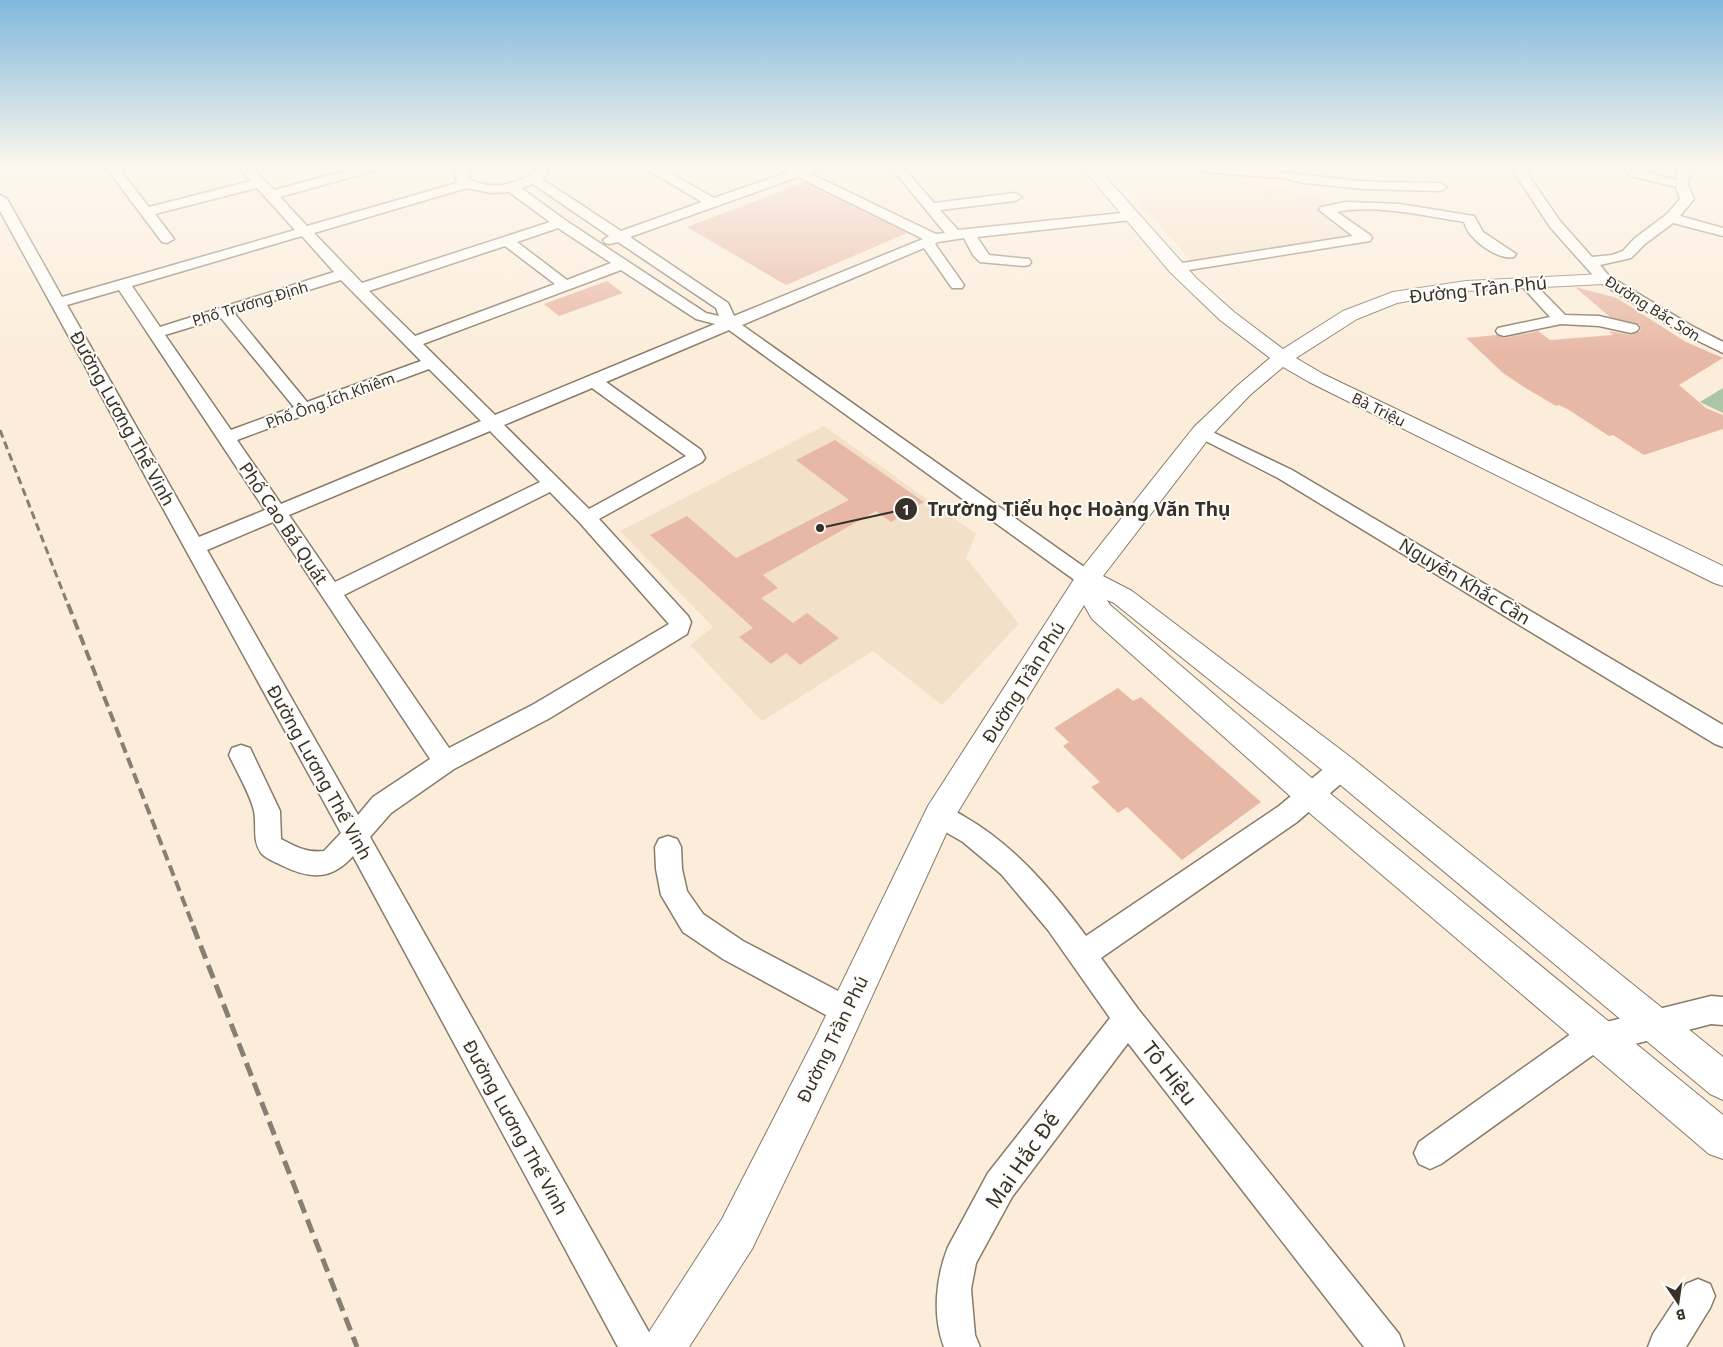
<svg xmlns="http://www.w3.org/2000/svg" width="1723" height="1347" font-family="'Noto Sans',sans-serif">
<rect width="100%" height="100%" fill="#fbedda"/>
<path fill="#f3e0c8" d="M 1283,190 L 1323,198 L 1374,235 L 1191,261 L 1132,193 Z
M 824,426 L 976,534 L 966,558 L 1019,624 L 942,705 L 873,651 L 762,721 L 690,645 L 713,627 L 620,531 Z"/>
<path fill="#abc6a4" d="M 1723,388 L 1723,413 L 1700,402 Z"/>
<path fill="#e8b8a6" d="M 805,182 L 907,233 L 786,285 L 687,227 Z
M 607,281 L 623,293 L 559,316 L 544,304 Z
M 1575,287 L 1617,298 L 1686,342 L 1723,358 L 1679,385 L 1706,408 L 1723,415 L 1723,429 L 1644,455 L 1613,435 L 1609,436 L 1569,410 L 1559,405 L 1556,406 L 1524,387 L 1503,373 L 1466,338 L 1497,335 L 1504,338 L 1538,331 L 1550,340 L 1613,335 L 1609,331 L 1631,335 L 1639,332 L 1641,329 L 1639,324 L 1610,317 Z
M 835,440 L 924,502 L 891,522 L 876,511 L 763,575 L 778,588 L 761,598 L 793,623 L 807,613 L 839,638 L 800,665 L 786,653 L 771,664 L 739,637 L 753,628 L 650,535 L 687,516 L 736,558 L 849,500 L 796,460 Z
M 1118,688 L 1133,701 L 1141,697 L 1261,802 L 1182,860 L 1127,807 L 1118,813 L 1091,787 L 1100,782 L 1063,746 L 1069,742 L 1054,728 Z"/>
<g fill="none" stroke-linecap="round" stroke-linejoin="round">
<defs>
<path id="minor" d="M 105,166 L 117,166 L 149,207 L 251,181 L 238,166 L 251,166 L 274,190 L 363,166 L 382,166 L 380,169 L 280,197 L 307,226 L 457,183 L 455,174 L 460,166 L 473,166 L 468,172 L 468,178 C 489,191 515,185 535,172 L 537,166 L 549,166 L 547,174 L 542,179 L 621,231 L 702,202 L 646,169 L 644,166 L 658,166 L 714,198 L 788,172 L 784,168 L 785,166 C 798,166 809,166 822,166 L 820,169 L 809,173 L 936,234 L 945,233 L 890,166 L 902,166 L 934,203 L 1015,193 L 1022,197 L 1015,201 L 940,210 L 958,230 L 1131,212 L 1138,216 L 1131,220 L 977,237 L 989,255 L 1029,259 L 1031,262 L 1029,265 L 1024,266 L 980,262 L 973,255 L 964,238 L 938,242 L 935,244 L 964,285 L 962,288 L 952,288 L 924,248 L 742,325 L 1094,574 L 1097,579 L 1094,584 L 1087,586 L 1080,584 L 729,330 L 606,382 L 701,450 L 705,458 L 702,462 L 599,519 L 688,616 L 691,622 L 687,634 L 550,718 L 454,769 L 391,813 L 370,837 L 650,1334 L 655,1347 L 618,1347 L 353,856 C 331,881 309,879 281,865 C 275,862 265,858 261,853 C 252,840 257,825 254,811 C 251,796 236,770 229,755 L 232,748 L 241,745 L 250,748 L 280,811 L 281,839 C 296,847 307,853 324,851 L 341,833 L 0,211 L 0,195 L 7,199 L 62,297 L 295,230 L 257,188 L 155,214 L 174,239 L 167,243 L 162,242 ZM 798,177 L 923,239 L 734,316 L 728,303 L 630,237 ZM 533,184 L 609,236 L 603,240 L 605,243 L 610,244 L 618,242 L 716,308 L 719,316 L 706,313 L 565,220 L 521,188 ZM 467,188 L 491,193 L 509,192 L 550,222 L 362,283 L 314,233 ZM 558,228 L 611,263 L 567,280 L 517,242 ZM 302,236 L 334,272 L 160,327 L 132,286 ZM 505,246 L 555,284 L 415,336 L 369,291 ZM 621,270 L 696,319 L 715,324 L 495,415 L 423,344 ZM 341,280 L 421,361 L 307,402 L 234,313 ZM 119,290 L 265,510 L 199,537 L 67,305 ZM 221,318 L 294,407 L 231,430 L 165,335 ZM 429,369 L 481,421 L 281,504 L 237,440 ZM 592,388 L 686,456 L 589,509 L 504,425 ZM 490,431 L 540,482 L 335,582 L 289,515 ZM 550,492 L 580,523 L 669,624 L 534,704 L 449,748 L 344,595 ZM 273,522 L 430,759 L 373,797 L 358,815 L 207,550 Z
M 1199,166 C 1254,166 1306,176 1360,181 C 1387,183 1414,182 1441,183 L 1447,187 L 1441,191 L 1363,189 L 1304,183 L 1282,178 L 1204,172 L 1200,171 L 1198,168 Z
M 1510,166 L 1522,166 L 1560,221 L 1592,257 L 1612,255 L 1623,251 L 1635,238 L 1667,214 L 1680,199 L 1676,187 L 1631,176 L 1623,166 L 1635,166 L 1639,170 L 1676,180 L 1678,171 L 1674,166 L 1686,166 L 1690,171 L 1688,185 L 1694,199 L 1680,216 L 1723,228 L 1723,236 L 1673,223 L 1645,244 L 1631,258 L 1600,265 L 1609,276 L 1692,326 L 1723,342 L 1723,353 L 1680,332 L 1599,282 L 1550,227 Z
M 1346,202 L 1399,204 L 1474,216 L 1483,232 L 1516,254 L 1514,257 C 1501,260 1480,246 1472,236 C 1468,233 1466,227 1464,222 C 1426,216 1374,204 1337,212 L 1370,235 L 1372,238 L 1370,241 L 1176,272 L 1171,271 L 1169,268 L 1171,265 L 1176,264 L 1353,236 L 1319,210 L 1321,207 Z
M 1525,278 L 1530,279 L 1565,315 L 1599,316 L 1637,325 L 1639,328 L 1637,331 L 1631,333 L 1599,326 L 1561,324 L 1504,336 L 1498,334 L 1496,331 L 1498,328 L 1550,317 L 1518,282 L 1520,279 Z
M 1202,427 L 1292,470 L 1723,725 L 1723,747 L 1715,744 L 1278,478 L 1196,436 L 1193,432 L 1196,428 Z
M 1342,758 L 1351,761 L 1354,768 L 1351,775 L 1297,822 L 1101,958 L 1138,1009 L 1399,1334 L 1404,1347 L 1364,1347 L 1128,1043 L 1012,1197 L 976,1263 L 971,1289 L 975,1335 L 980,1347 L 944,1347 C 932,1316 936,1277 948,1247 L 988,1173 L 1110,1018 L 1048,930 L 1001,874 L 963,842 L 930,823 L 926,815 L 930,807 C 944,802 953,810 965,817 C 1014,845 1053,891 1086,936 L 1279,806 L 1333,761 Z
M 668,836 L 677,839 L 681,847 L 682,869 L 687,891 L 703,914 L 743,941 L 857,1001 L 862,1011 L 857,1021 L 847,1025 L 837,1021 L 723,959 L 683,932 L 661,895 L 656,869 L 655,847 L 659,839 Z
M 1711,996 L 1723,997 L 1723,1025 L 1711,1024 L 1593,1055 L 1441,1164 L 1430,1169 L 1419,1164 L 1414,1153 L 1419,1142 L 1575,1031 L 1586,1027 Z
M 1698,1279 L 1710,1284 L 1715,1296 L 1710,1308 L 1686,1347 L 1648,1347 L 1653,1334 L 1686,1284 Z"/>
<path id="major" d="M 1081,166 L 1096,166 L 1196,278 L 1234,312 L 1283,349 L 1343,311 L 1393,292 L 1466,281 L 1604,274 L 1610,275 L 1613,279 L 1610,283 L 1604,284 L 1466,291 L 1397,303 L 1357,319 L 1296,358 L 1323,374 L 1723,566 L 1723,586 L 1714,583 L 1309,382 L 1283,367 L 1250,395 L 1210,437 L 1103,576 L 1132,591 L 1353,759 L 1723,1057 L 1723,1100 L 1710,1094 L 1331,777 L 1114,603 L 1107,600 L 1110,605 L 1321,786 L 1723,1115 L 1723,1159 L 1709,1154 L 1299,804 L 1092,619 L 1084,605 L 951,823 L 842,1062 L 752,1249 L 689,1347 L 642,1347 L 649,1332 L 722,1219 L 816,1036 L 928,806 L 1078,573 L 1194,427 L 1236,387 L 1270,358 L 1220,320 L 1170,272 Z"/>
</defs>
<use href="#minor" stroke="#887b6a" stroke-width="3"/>
<use href="#major" stroke="#887b6a" stroke-width="2"/>
<use href="#minor" fill="#fff" fill-rule="evenodd"/>
<use href="#major" fill="#fff" fill-rule="evenodd"/>
<path stroke="#877f73" stroke-width="3" stroke-dasharray="8 4.5" stroke-linecap="butt" d="M 0,430 L 68,605"/>
<path stroke="#877f73" stroke-width="4" stroke-dasharray="11 5.5" stroke-linecap="butt" d="M 68,604 L 194,928"/>
<path stroke="#877f73" stroke-width="5" stroke-dasharray="14 7" stroke-linecap="butt" d="M 193,926 L 357,1347"/>
</g>
<linearGradient id="sky" x2="0" y2="1"><stop stop-color="#81b8de"/><stop offset="0.47" stop-color="#fdf7ee"/><stop offset="1" stop-color="#fdf7ee" stop-opacity="0"/></linearGradient>
<rect width="1723" height="354" fill="url(#sky)"/>
<g text-anchor="middle" dominant-baseline="central" stroke-width="4" stroke-linejoin="round" paint-order="stroke">
<g font-size="15" fill="#36312a" stroke="#fffcf8">
<text transform="translate(250 303) rotate(-17)">Phố Trương Định</text>
<text transform="translate(1653 308) rotate(32)">Đường Bắc Sơn</text>
<text transform="translate(330 400) rotate(-20)">Phố Ông Ích Khiêm</text>
<text transform="translate(1379 409) rotate(26)">Bà Triệu</text>
</g>
<g font-size="18" fill="#36312a" stroke="#fffcf8">
<text transform="translate(1478 289) rotate(-6)">Đường Trần Phú</text>
<text transform="translate(123 418) rotate(61)">Đường Lương Thế Vinh</text>
<text transform="translate(284 523) rotate(56)">Phố Cao Bá Quát</text>
<text transform="translate(1465 581) rotate(31)">Nguyễn Khắc Cần</text>
<text transform="translate(1023 682) rotate(-58)">Đường Trần Phú</text>
<text transform="translate(320 772) rotate(61)">Đường Lương Thế Vinh</text>
<text transform="translate(832 1039) rotate(-64)">Đường Trần Phú</text>
<text transform="translate(516 1127) rotate(61)">Đường Lương Thế Vinh</text>
</g>
<g font-size="21" fill="#36312a" stroke="#fffcf8">
<text transform="translate(1170 1073) rotate(52)">Tô Hiệu</text>
<text transform="translate(1022 1160) rotate(-55)">Mai Hắc Đế</text>
</g>
</g>
<path fill="none" stroke="#36312a" stroke-width="2" d="M820 528L906 509"/>
<g fill="#36312a" stroke="#fffcf8" stroke-width="2">
<circle cx="820" cy="528" r="5"/>
<circle cx="906" cy="509" r="12"/>
</g>
<g font-size="15" text-anchor="middle" font-weight="bold" fill="#fff">
<text x="906" y="515">1</text>
</g>
<g font-size="19" text-anchor="middle" font-weight="bold" fill="#36312a" stroke="#fffcf8" stroke-width="4" stroke-linejoin="round" paint-order="stroke">
<text x="1079" y="516">Trường Tiểu học Hoàng Văn Thụ</text>
</g>
<g transform="translate(1678 1302) rotate(167)" stroke="#fffcf8" stroke-width="4" paint-order="stroke">
<path d="M0-4L9 19L0 12L-9 19Z" fill="#36312a"/>
<text y="-8" font-size="14" font-weight="bold" text-anchor="middle" fill="#36312a">B</text>
</g>
</svg>
